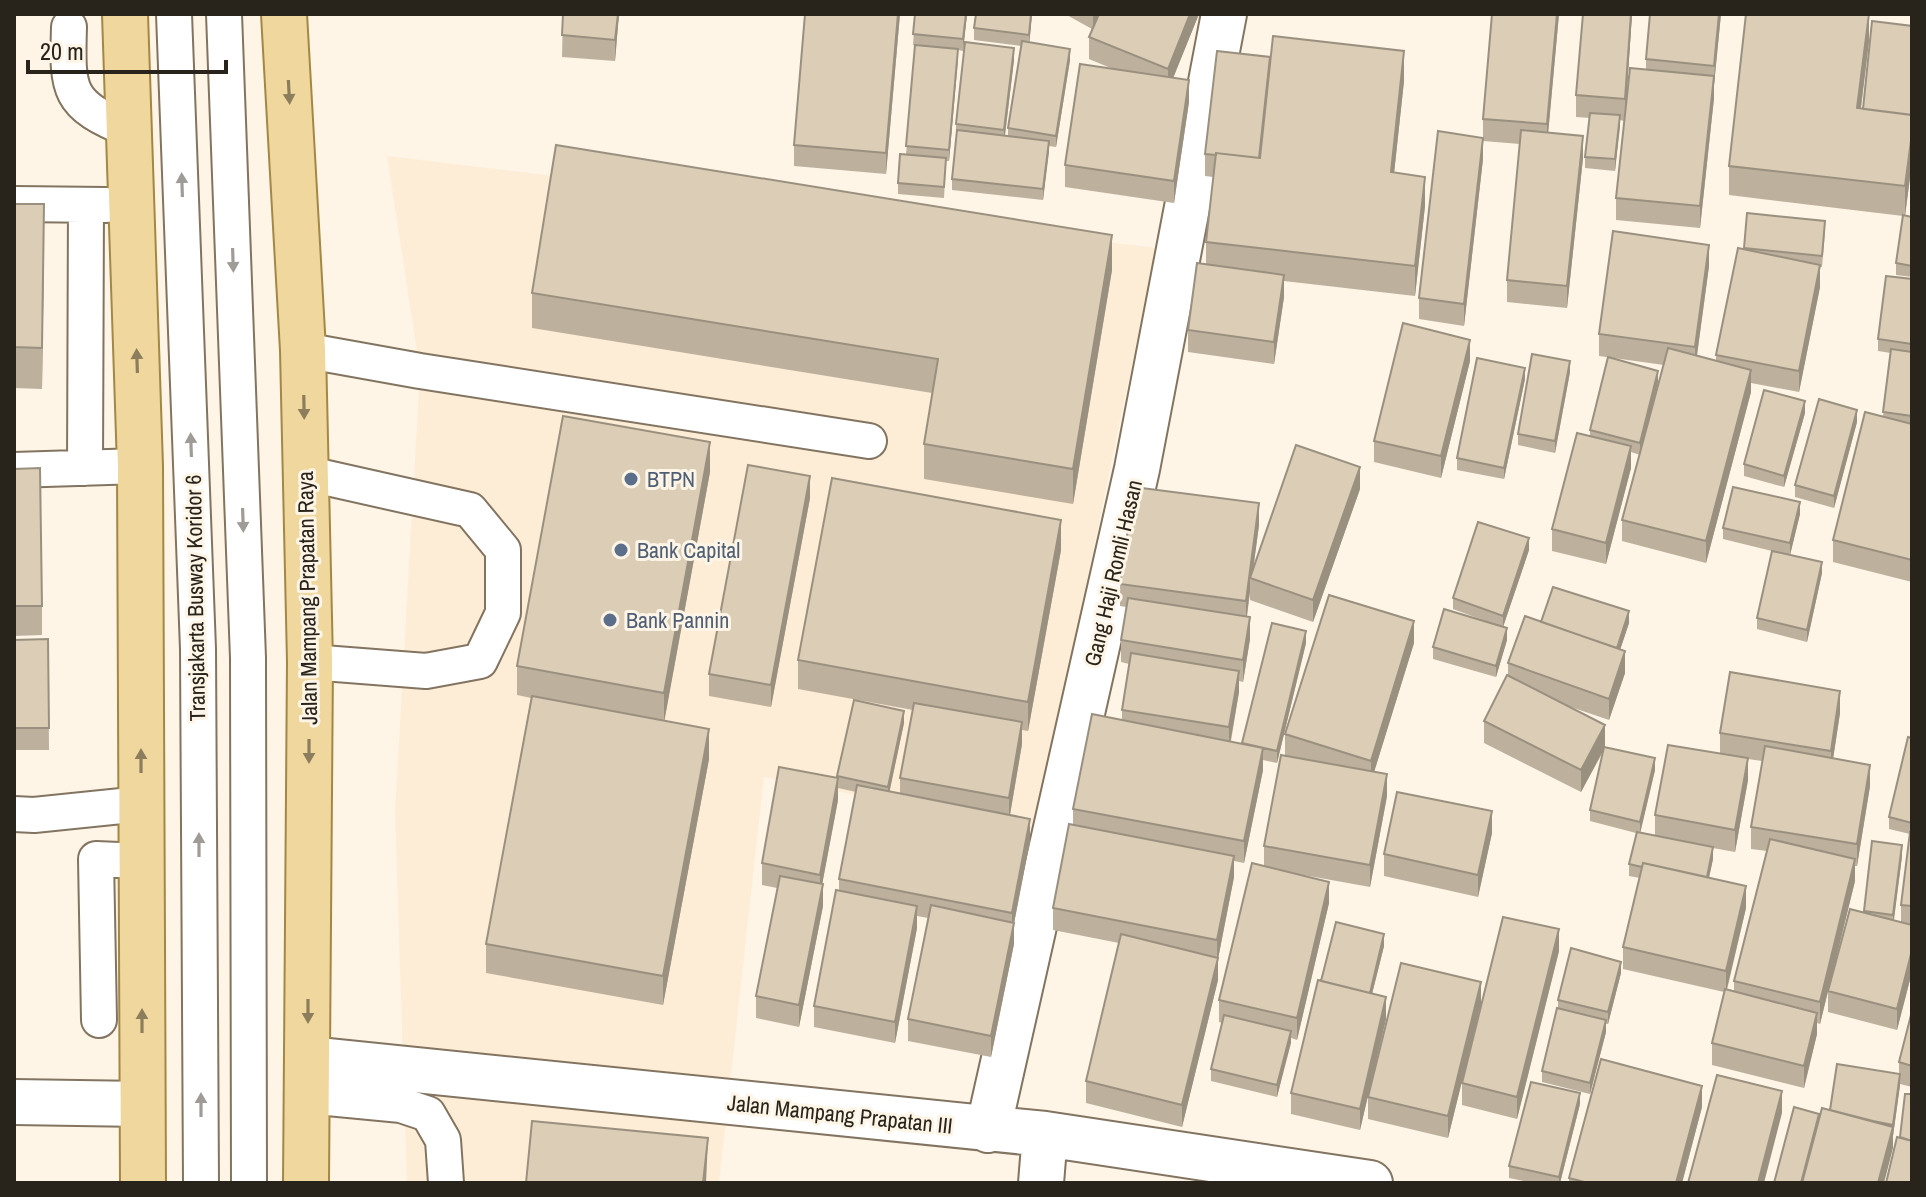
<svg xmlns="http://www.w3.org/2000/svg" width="1926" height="1197" font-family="'Archivo Narrow',sans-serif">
<rect width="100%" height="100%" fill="#fef5e7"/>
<path fill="#fdedd6" d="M 387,156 L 1156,248 L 1035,831 L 764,777 L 719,1183 L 407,1183 L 395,812 L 420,371 Z"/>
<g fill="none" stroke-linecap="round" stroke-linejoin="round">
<defs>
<path id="lane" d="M 174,14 L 198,649 L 201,1183
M 224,14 L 248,658 L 249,1183
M 69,27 C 67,91 67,105 130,130
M 14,204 L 106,205
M 303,350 L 420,371 L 869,441
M 85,468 L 86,205
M 14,470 L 140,466
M 305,473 L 470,510 L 503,550 L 503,613 L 480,661 L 426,671 L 310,662
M 14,814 L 34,815 L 141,804
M 99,1020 L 96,859 L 142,861
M 307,1096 L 401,1105 L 428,1114 L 443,1140 L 446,1183"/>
<path id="street" d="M 308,1059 L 1045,1134 L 1370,1183
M 14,1102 L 142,1104
M 988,1130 L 1137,469 L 1224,14
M 1041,1183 L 1045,1134"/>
<path id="primary" d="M 125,14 L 140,466 L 143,1183
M 284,14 L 303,350 L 310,662 L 306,1183"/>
</defs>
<use href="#lane" stroke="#827460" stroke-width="38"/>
<use href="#street" stroke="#827460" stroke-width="48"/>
<use href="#primary" stroke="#a38745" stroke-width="48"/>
<use href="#lane" stroke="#fff" stroke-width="34"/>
<use href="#street" stroke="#fff" stroke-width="44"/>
<use href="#primary" stroke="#efd79d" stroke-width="44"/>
</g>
<path fill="#bdb09d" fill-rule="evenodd" d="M 563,14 L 619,14 L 615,61 L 562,57 Z
M 805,14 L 900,14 L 886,174 L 794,166 L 794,145 Z
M 915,14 L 967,14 L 963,51 L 958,50 L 949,161 L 946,161 L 944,198 L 898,194 L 898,183 L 906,155 L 915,46 L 913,45 Z
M 1032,14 L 1029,42 L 1070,60 L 1056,147 L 1049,146 L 1043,200 L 952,190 L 952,179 L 957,135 L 956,135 L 956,124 L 1014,60 L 1005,136 L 1008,136 L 1008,128 L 1021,46 L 974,40 L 974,28 Z
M 1065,14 L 1199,14 L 1173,77 L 1189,102 L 1174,203 L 1065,187 L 1065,165 L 1113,69 L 1089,59 L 1089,37 L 1092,29 Z
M 1559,14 L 1548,133 L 1583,158 L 1567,308 L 1507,302 L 1507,280 L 1520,144 L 1483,141 L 1483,159 L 1464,326 L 1419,319 L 1419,298 L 1483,138 L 1483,119 Z
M 1583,14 L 1632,14 L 1626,102 L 1646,69 L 1646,59 L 1721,14 L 1714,85 L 1714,98 L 1700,228 L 1616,220 L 1616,198 L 1624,121 L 1620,120 L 1615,171 L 1585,168 L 1585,157 L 1590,118 L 1576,117 L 1576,95 Z
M 1912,26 L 1912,162 L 1905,216 L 1912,217 L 1912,277 L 1896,275 L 1896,263 L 1903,216 L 1729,195 L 1729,166 L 1869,41 L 1861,109 L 1863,109 Z
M 1404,81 L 1394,173 L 1425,206 L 1415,296 L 1284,281 L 1284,297 L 1274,364 L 1188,352 L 1188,330 L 1206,264 L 1206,242 L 1213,177 L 1205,176 L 1205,154 Z
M 14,204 L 44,246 L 42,389 L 14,388 Z
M 1747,213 L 1825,232 L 1822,267 L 1820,267 L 1820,287 L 1799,392 L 1751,383 L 1751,392 L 1706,563 L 1622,541 L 1622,520 L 1640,455 L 1631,452 L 1631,468 L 1606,564 L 1552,551 L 1552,529 L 1590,436 L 1590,430 L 1658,382 L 1642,445 L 1664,365 L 1599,356 L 1599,334 L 1709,266 L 1697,356 L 1716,361 L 1716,355 L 1744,250 Z
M 1112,270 L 1073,504 L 924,479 L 924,444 L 932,393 L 532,328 L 532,293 Z
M 1912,279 L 1912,582 L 1833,562 L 1833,540 L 1883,416 L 1891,353 L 1878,351 L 1878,339 Z
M 1470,361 L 1441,478 L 1374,462 L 1374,441 Z
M 1570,372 L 1555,453 L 1518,445 L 1518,434 Z
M 1525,379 L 1504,479 L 1457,470 L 1457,458 Z
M 1805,413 L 1784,487 L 1744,476 L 1744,464 Z
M 1857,422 L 1834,508 L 1795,497 L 1795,485 Z
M 14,469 L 42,606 L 42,635 L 14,636 Z
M 710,472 L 664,721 L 709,759 L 663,1005 L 486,973 L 486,944 L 531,698 L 517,695 L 517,666 Z
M 1360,489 L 1313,622 L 1250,600 L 1250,591 L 1247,617 L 1250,639 L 1243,682 L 1239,681 L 1239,692 L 1231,741 L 1242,744 L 1306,643 L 1277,763 L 1263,760 L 1263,770 L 1244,863 L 1234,861 L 1234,877 L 1218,959 L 1218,980 L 1182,1127 L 1086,1103 L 1086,1081 L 1119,943 L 1053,930 L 1053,908 L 1073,824 L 1073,809 L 1122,720 L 1122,710 L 1129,664 L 1121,662 L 1121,640 L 1126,607 L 1120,606 L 1120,584 L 1259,525 L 1253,570 Z
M 810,498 L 771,707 L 709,696 L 709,674 Z
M 1800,514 L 1790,555 L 1822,573 L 1807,642 L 1757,629 L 1757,618 L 1772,551 L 1723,539 L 1723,528 Z
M 1061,550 L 1028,731 L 1022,730 L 1022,744 L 1010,815 L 1030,841 L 1014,923 L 1014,944 L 991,1057 L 908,1041 L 908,1019 L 928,918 L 917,916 L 917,928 L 895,1043 L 814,1027 L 814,1006 L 839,891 L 839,879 L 856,792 L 838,788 L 838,800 L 822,884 L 823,906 L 799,1027 L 756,1018 L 756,996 L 777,888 L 762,885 L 762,863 L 837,778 L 837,776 L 904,723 L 889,792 L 900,794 L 900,778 L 913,710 L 798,689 L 798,660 Z
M 1529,550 L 1503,627 L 1507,640 L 1496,677 L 1433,659 L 1433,647 L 1496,625 L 1453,609 L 1453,598 Z
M 1541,622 L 1629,623 L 1620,650 L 1625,673 L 1609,720 L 1568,706 L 1605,747 L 1655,770 L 1640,832 L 1655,835 L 1655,815 L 1720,753 L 1720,733 L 1840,713 L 1833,758 L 1870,786 L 1857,866 L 1855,866 L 1855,881 L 1820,1024 L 1817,1023 L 1817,1034 L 1804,1088 L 1712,1065 L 1712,1043 L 1724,992 L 1623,969 L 1623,947 L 1640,878 L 1629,876 L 1629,864 L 1636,833 L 1590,821 L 1590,810 L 1604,750 L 1581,792 L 1484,743 L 1484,721 L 1508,676 L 1508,663 ZM 1748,759 L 1762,761 L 1751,827 L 1751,849 L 1767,851 L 1734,981 L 1734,992 L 1727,990 L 1746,908 L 1709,878 L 1713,859 L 1713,848 L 1735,852 L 1748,780 Z
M 48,639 L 49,750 L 14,750 L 14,640 Z
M 1414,643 L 1374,772 L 1387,796 L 1370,887 L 1298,874 L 1329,903 L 1297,1040 L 1291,1038 L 1277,1097 L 1211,1081 L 1211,1069 L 1222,1023 L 1219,1022 L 1219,1000 L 1264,866 L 1264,846 L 1285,756 L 1285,734 Z
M 1912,738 L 1912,972 L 1897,1030 L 1828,1012 L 1828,991 L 1864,911 L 1902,856 L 1894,920 L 1901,922 L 1901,905 L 1910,834 L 1889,829 L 1889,817 Z
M 1492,833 L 1478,897 L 1384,876 L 1384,854 Z
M 1384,946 L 1372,994 L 1386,1019 L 1360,1130 L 1291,1114 L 1291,1093 L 1321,981 Z
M 1559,951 L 1517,1119 L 1462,1105 L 1462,1083 Z
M 1621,973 L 1608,1024 L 1606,1024 L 1606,1032 L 1590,1094 L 1542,1082 L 1542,1071 L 1558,1008 L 1558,1000 Z
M 1481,1004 L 1448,1138 L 1368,1119 L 1368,1097 Z
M 1912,1011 L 1912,1087 L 1900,1084 L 1893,1136 L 1893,1148 L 1819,1120 L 1830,1110 L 1899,1074 L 1899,1062 Z
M 1580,1104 L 1560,1183 L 1533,1183 L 1509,1178 L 1509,1166 Z
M 1702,1107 L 1682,1183 L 1569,1183 L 1569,1178 Z"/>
<path fill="#9a907f" d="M 618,14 L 619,14 L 615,61 L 615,40 Z
M 898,14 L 900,14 L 886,174 L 886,153 Z
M 966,14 L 967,14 L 963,51 L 963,39 Z
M 1031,14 L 1032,14 L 1029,47 L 1029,35 Z
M 1093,14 L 1102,14 L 1093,29 Z
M 1190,14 L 1199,14 L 1168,91 L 1168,69 Z
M 1557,14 L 1559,14 L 1547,146 L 1547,124 Z
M 1631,14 L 1632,14 L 1625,121 L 1625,99 Z
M 1719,14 L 1721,14 L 1714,85 L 1714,98 L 1700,228 L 1700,206 L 1714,78 Z
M 1869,14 L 1869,41 L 1857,138 L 1857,108 Z
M 1014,48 L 1014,60 L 1004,142 L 1004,130 Z
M 958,49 L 958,60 L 949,161 L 949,150 Z
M 1070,49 L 1070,60 L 1056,147 L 1056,136 Z
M 1404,51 L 1404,81 L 1391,202 L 1391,172 Z
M 1189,80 L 1189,102 L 1174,203 L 1174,181 Z
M 1620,115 L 1620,127 L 1615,171 L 1615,159 Z
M 1912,133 L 1912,162 L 1905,216 L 1905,186 Z
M 1583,136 L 1583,158 L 1567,308 L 1567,286 Z
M 1483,138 L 1483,159 L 1464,326 L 1464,304 Z
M 1049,141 L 1049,152 L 1043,200 L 1043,189 Z
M 1425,177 L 1425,206 L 1415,296 L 1415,266 Z
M 44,204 L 44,246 L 42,389 L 42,348 Z
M 1112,235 L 1112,270 L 1073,504 L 1073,469 Z
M 1709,245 L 1709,266 L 1695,369 L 1695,347 Z
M 1820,265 L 1820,287 L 1799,392 L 1799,371 Z
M 1284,275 L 1284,297 L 1274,364 L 1274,342 Z
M 1470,340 L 1470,361 L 1441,478 L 1441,456 Z
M 1570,361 L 1570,372 L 1555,453 L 1555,441 Z
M 1525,368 L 1525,379 L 1504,479 L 1504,468 Z
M 1751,370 L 1751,392 L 1706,563 L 1706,541 Z
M 1658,371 L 1658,382 L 1640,455 L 1640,443 Z
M 1805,401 L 1805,413 L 1784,487 L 1784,476 Z
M 1857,410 L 1857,422 L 1834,508 L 1834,496 Z
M 710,442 L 710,472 L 664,723 L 664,693 Z
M 1631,446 L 1631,468 L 1606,564 L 1606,543 Z
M 1360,467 L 1360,489 L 1313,622 L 1313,600 Z
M 810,476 L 810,498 L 771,707 L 771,685 Z
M 1800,502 L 1800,514 L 1790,555 L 1790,543 Z
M 1259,503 L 1259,525 L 1252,578 L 1250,578 L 1250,591 L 1246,622 L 1246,601 Z
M 1061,520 L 1061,550 L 1028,731 L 1028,702 Z
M 1529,538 L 1529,550 L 1503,627 L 1503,616 Z
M 1822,562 L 1822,573 L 1807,642 L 1807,630 Z
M 1629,611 L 1629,623 L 1617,659 L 1617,648 Z
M 1250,617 L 1250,639 L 1243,682 L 1243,660 Z
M 1414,621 L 1414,643 L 1371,782 L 1371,761 Z
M 1507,628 L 1507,640 L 1496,677 L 1496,666 Z
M 1306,631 L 1306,643 L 1277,763 L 1277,751 Z
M 1625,651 L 1625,673 L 1609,720 L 1609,699 Z
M 1239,671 L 1239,692 L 1229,749 L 1229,727 Z
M 1840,691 L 1840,713 L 1831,773 L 1831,751 Z
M 904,711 L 904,723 L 888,799 L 888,787 Z
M 1022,722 L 1022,744 L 1009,820 L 1009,798 Z
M 1605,725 L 1605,747 L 1581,792 L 1581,770 Z
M 709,729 L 709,759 L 663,1005 L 663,976 Z
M 1263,748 L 1263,770 L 1244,863 L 1244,841 Z
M 1655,758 L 1655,770 L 1640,834 L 1640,822 Z
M 1748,758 L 1748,780 L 1735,852 L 1735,830 Z
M 1870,765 L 1870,786 L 1857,866 L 1857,844 Z
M 1387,774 L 1387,796 L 1370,887 L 1370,865 Z
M 838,778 L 838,800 L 820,896 L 820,875 Z
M 1492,811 L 1492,833 L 1478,897 L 1478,875 Z
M 1030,819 L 1030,841 L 1012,934 L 1012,913 Z
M 1902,845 L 1902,856 L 1893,926 L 1893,915 Z
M 1713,847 L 1713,859 L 1706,891 L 1706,880 Z
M 1234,856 L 1234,877 L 1218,959 L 1218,980 L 1182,1127 L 1182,1105 L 1217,961 L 1217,940 Z
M 1855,859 L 1855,881 L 1820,1024 L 1820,1002 Z
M 1329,882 L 1329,903 L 1297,1040 L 1297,1018 Z
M 823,884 L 823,906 L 799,1027 L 799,1005 Z
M 1746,886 L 1746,908 L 1726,992 L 1726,971 Z
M 917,906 L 917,928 L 895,1043 L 895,1022 Z
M 1014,923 L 1014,944 L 991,1057 L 991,1036 Z
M 1559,929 L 1559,951 L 1517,1119 L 1517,1097 Z
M 1384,934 L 1384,946 L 1369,1006 L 1369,995 Z
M 1912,950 L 1912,972 L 1897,1030 L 1897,1009 Z
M 1621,962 L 1621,973 L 1608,1024 L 1608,1012 Z
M 1481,982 L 1481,1004 L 1448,1138 L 1448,1116 Z
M 1386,997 L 1386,1019 L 1360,1130 L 1360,1109 Z
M 1817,1013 L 1817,1034 L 1804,1088 L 1804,1066 Z
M 1606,1020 L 1606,1032 L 1590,1094 L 1590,1083 Z
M 1291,1031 L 1291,1043 L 1277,1097 L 1277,1085 Z
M 1900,1074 L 1900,1086 L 1893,1136 L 1893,1148 L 1884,1183 L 1878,1183 L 1893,1127 Z
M 1702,1086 L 1702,1107 L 1682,1183 L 1676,1183 Z
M 1782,1091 L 1782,1113 L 1764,1183 L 1758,1183 Z
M 1580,1093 L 1580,1104 L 1560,1183 L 1559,1183 L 1559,1177 Z
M 708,1138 L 706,1183 L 703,1183 Z"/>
<path fill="#dccdb6" stroke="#9a907f" stroke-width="2" d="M 563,14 L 618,14 L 615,40 L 562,35 Z
M 805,14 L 898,14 L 886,153 L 794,145 Z
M 915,14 L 966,14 L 963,39 L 913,34 Z
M 976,14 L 1031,14 L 1029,35 L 974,28 Z
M 1099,14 L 1190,14 L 1168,69 L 1089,37 Z
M 1492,14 L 1557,14 L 1547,124 L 1483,119 Z
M 1583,14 L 1631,14 L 1625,99 L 1576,95 Z
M 1650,14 L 1719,14 L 1714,66 L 1646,59 Z
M 1746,14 L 1869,14 L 1857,108 L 1912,115 L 1912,133 L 1905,186 L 1729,166 Z
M 1872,21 L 1912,26 L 1912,115 L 1863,109 Z
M 1273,36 L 1404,51 L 1391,172 L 1425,177 L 1415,266 L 1206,242 L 1216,153 L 1260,158 Z
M 1022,41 L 1070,49 L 1056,136 L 1008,128 Z
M 965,42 L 1014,48 L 1004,130 L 956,124 Z
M 915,45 L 958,49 L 949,150 L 906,146 Z
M 1217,51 L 1270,57 L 1259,158 L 1216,153 L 1216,155 L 1205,154 Z
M 1080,64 L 1189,80 L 1174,181 L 1065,165 Z
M 1630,68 L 1714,76 L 1700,206 L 1616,198 Z
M 1590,113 L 1620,115 L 1615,159 L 1585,157 Z
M 957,130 L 1049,141 L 1043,189 L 952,179 Z
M 1521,130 L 1583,136 L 1567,286 L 1507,280 Z
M 1438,131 L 1483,138 L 1464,304 L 1419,298 Z
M 556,145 L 1112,235 L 1073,469 L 924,444 L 938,359 L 532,293 Z
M 900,154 L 946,158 L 944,187 L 898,183 Z
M 14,204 L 44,204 L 42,348 L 14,347 Z
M 1747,213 L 1825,221 L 1822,256 L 1744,248 Z
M 1903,215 L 1912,217 L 1912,266 L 1896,263 Z
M 1613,231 L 1709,245 L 1695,347 L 1599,334 Z
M 1738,248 L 1820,265 L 1799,371 L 1716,355 Z
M 1197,263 L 1284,275 L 1274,342 L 1188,330 Z
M 1886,276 L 1912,279 L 1912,344 L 1878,339 Z
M 1403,323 L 1470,340 L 1441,456 L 1374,441 Z
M 1668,348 L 1751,370 L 1706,541 L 1622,520 Z
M 1891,349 L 1912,352 L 1912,416 L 1883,412 Z
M 1532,354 L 1570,361 L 1555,441 L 1518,434 Z
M 1608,357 L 1658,371 L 1640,443 L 1590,430 Z
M 1477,358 L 1525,368 L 1504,468 L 1457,458 Z
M 1764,390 L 1805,401 L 1784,476 L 1744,464 Z
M 1819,399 L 1857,410 L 1834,496 L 1795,485 Z
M 1865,412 L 1912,424 L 1912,560 L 1833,540 Z
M 563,416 L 710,442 L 664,693 L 517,666 Z
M 1577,433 L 1631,446 L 1606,543 L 1552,529 Z
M 1296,445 L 1360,467 L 1313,600 L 1250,578 Z
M 748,465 L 810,476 L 771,685 L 709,674 Z
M 40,468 L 42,606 L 14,606 L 14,469 Z
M 832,478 L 1061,520 L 1028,702 L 798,660 Z
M 1134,487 L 1259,503 L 1246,601 L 1120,584 Z
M 1733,487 L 1800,502 L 1790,543 L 1723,528 Z
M 1478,522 L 1529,538 L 1503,616 L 1453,598 Z
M 1772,551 L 1822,562 L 1807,630 L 1757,618 Z
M 1553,587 L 1629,611 L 1617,648 L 1541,622 Z
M 1329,595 L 1414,621 L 1371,761 L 1285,734 Z
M 1128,598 L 1250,617 L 1243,660 L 1121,640 Z
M 1444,609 L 1507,628 L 1496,666 L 1433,647 Z
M 1525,616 L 1625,651 L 1609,699 L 1508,663 Z
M 1272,623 L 1306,631 L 1277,751 L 1242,743 Z
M 48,639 L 49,728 L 14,728 L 14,640 Z
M 1131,653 L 1239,671 L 1229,727 L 1122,710 Z
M 1730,672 L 1840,691 L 1831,751 L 1720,733 Z
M 1507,675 L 1605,725 L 1581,770 L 1484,721 Z
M 532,696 L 709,729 L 663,976 L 486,944 Z
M 854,700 L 904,711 L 888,787 L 837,776 Z
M 914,703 L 1022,722 L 1009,798 L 900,778 Z
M 1092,714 L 1263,748 L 1244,841 L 1073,809 Z
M 1908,737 L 1912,738 L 1912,823 L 1889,817 Z
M 1668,745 L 1748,758 L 1735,830 L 1655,815 Z
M 1765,746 L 1870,765 L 1857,844 L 1751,827 Z
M 1604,747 L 1655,758 L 1640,822 L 1590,810 Z
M 1281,755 L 1387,774 L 1370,865 L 1264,846 Z
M 779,767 L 838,778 L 820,875 L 762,863 Z
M 857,785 L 1030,819 L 1012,913 L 839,879 Z
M 1397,792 L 1492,811 L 1478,875 L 1384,854 Z
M 1069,824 L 1234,856 L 1217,940 L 1053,908 Z
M 1637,832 L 1713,847 L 1707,877 L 1643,863 L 1642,867 L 1629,864 Z
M 1910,832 L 1912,832 L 1912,906 L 1901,905 Z
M 1770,839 L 1855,859 L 1820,1002 L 1734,981 Z
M 1872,841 L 1902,845 L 1893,915 L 1864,911 Z
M 1252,863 L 1329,882 L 1297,1018 L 1219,1000 Z
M 1643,863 L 1746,886 L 1726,971 L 1623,947 Z
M 780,876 L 823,884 L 799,1005 L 756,996 Z
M 836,890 L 917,906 L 895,1022 L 814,1006 Z
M 931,905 L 1014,923 L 991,1036 L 908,1019 Z
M 1850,909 L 1912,925 L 1912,950 L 1897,1009 L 1828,991 Z
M 1503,917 L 1559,929 L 1517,1097 L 1462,1083 Z
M 1336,922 L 1384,934 L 1370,993 L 1321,981 Z
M 1121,934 L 1218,958 L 1182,1105 L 1086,1081 Z
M 1571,948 L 1621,962 L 1608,1012 L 1558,1000 Z
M 1401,963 L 1481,982 L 1448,1116 L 1368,1097 Z
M 1318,980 L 1386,997 L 1360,1109 L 1291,1093 Z
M 1725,989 L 1817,1013 L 1804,1066 L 1712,1043 Z
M 1557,1008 L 1606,1020 L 1590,1083 L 1542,1071 Z
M 1912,1011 L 1912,1066 L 1899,1062 Z
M 1224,1015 L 1291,1031 L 1277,1085 L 1211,1069 Z
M 1601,1059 L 1702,1086 L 1676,1183 L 1588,1183 L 1569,1178 Z
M 1837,1064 L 1900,1074 L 1893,1125 L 1873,1121 L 1830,1110 Z
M 1717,1075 L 1782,1091 L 1758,1183 L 1688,1183 Z
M 1531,1082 L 1580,1093 L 1559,1177 L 1509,1166 Z
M 1905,1094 L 1912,1094 L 1912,1141 L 1900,1137 Z
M 1794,1107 L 1819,1114 L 1801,1183 L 1774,1183 Z
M 1822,1108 L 1893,1127 L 1878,1183 L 1802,1183 Z
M 532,1121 L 708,1138 L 703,1183 L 526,1183 Z
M 1897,1137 L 1912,1141 L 1912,1183 L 1886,1183 Z"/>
<defs><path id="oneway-solid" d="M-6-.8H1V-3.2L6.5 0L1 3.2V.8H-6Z" transform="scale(2)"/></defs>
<g fill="#8c7e5c">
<use href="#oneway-solid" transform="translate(289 92) rotate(87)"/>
<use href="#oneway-solid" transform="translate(137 361) rotate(-92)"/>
<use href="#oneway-solid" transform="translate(304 407) rotate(89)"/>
<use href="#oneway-solid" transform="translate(309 751) rotate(90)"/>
<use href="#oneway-solid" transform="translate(141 761) rotate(-90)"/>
<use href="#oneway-solid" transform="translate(308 1011) rotate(90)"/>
<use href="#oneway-solid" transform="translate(142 1021) rotate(-90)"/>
</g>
<g fill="#9f9c98">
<use href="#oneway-solid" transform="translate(182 185) rotate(-92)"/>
<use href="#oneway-solid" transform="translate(233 260) rotate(88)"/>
<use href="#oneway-solid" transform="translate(191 445) rotate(-92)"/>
<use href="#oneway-solid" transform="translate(243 520) rotate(88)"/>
<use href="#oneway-solid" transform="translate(199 845) rotate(-90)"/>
<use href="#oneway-solid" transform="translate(201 1105) rotate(-90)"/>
</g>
<g fill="#5c6f8a" stroke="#fef5e7" stroke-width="3">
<circle cx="631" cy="479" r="8"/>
<circle cx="621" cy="550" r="8"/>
<circle cx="610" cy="620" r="8"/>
</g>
<g text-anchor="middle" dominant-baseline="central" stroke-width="6" stroke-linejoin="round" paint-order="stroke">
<g font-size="22" fill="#4e5e75" stroke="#fef5e7" text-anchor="start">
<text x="647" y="479">BTPN</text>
<text x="637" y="550">Bank Capital</text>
<text x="626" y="620">Bank Pannin</text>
</g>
<g font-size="22" fill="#29241b" stroke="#fef5e7">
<text transform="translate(1113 573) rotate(-77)">Gang Haji Romli Hasan</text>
<text transform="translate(195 598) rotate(-91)">Transjakarta Busway Koridor 6</text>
<text transform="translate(307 598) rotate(-91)">Jalan Mampang Prapatan Raya</text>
<text transform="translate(840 1114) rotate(6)">Jalan Mampang Prapatan III</text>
</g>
</g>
<rect width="1926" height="1197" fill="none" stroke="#29241b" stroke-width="32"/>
<path d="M28 60v12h198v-12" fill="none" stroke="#29241b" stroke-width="4"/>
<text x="40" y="60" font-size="24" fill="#29241b" stroke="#fef5e7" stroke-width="6" paint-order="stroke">20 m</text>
</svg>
